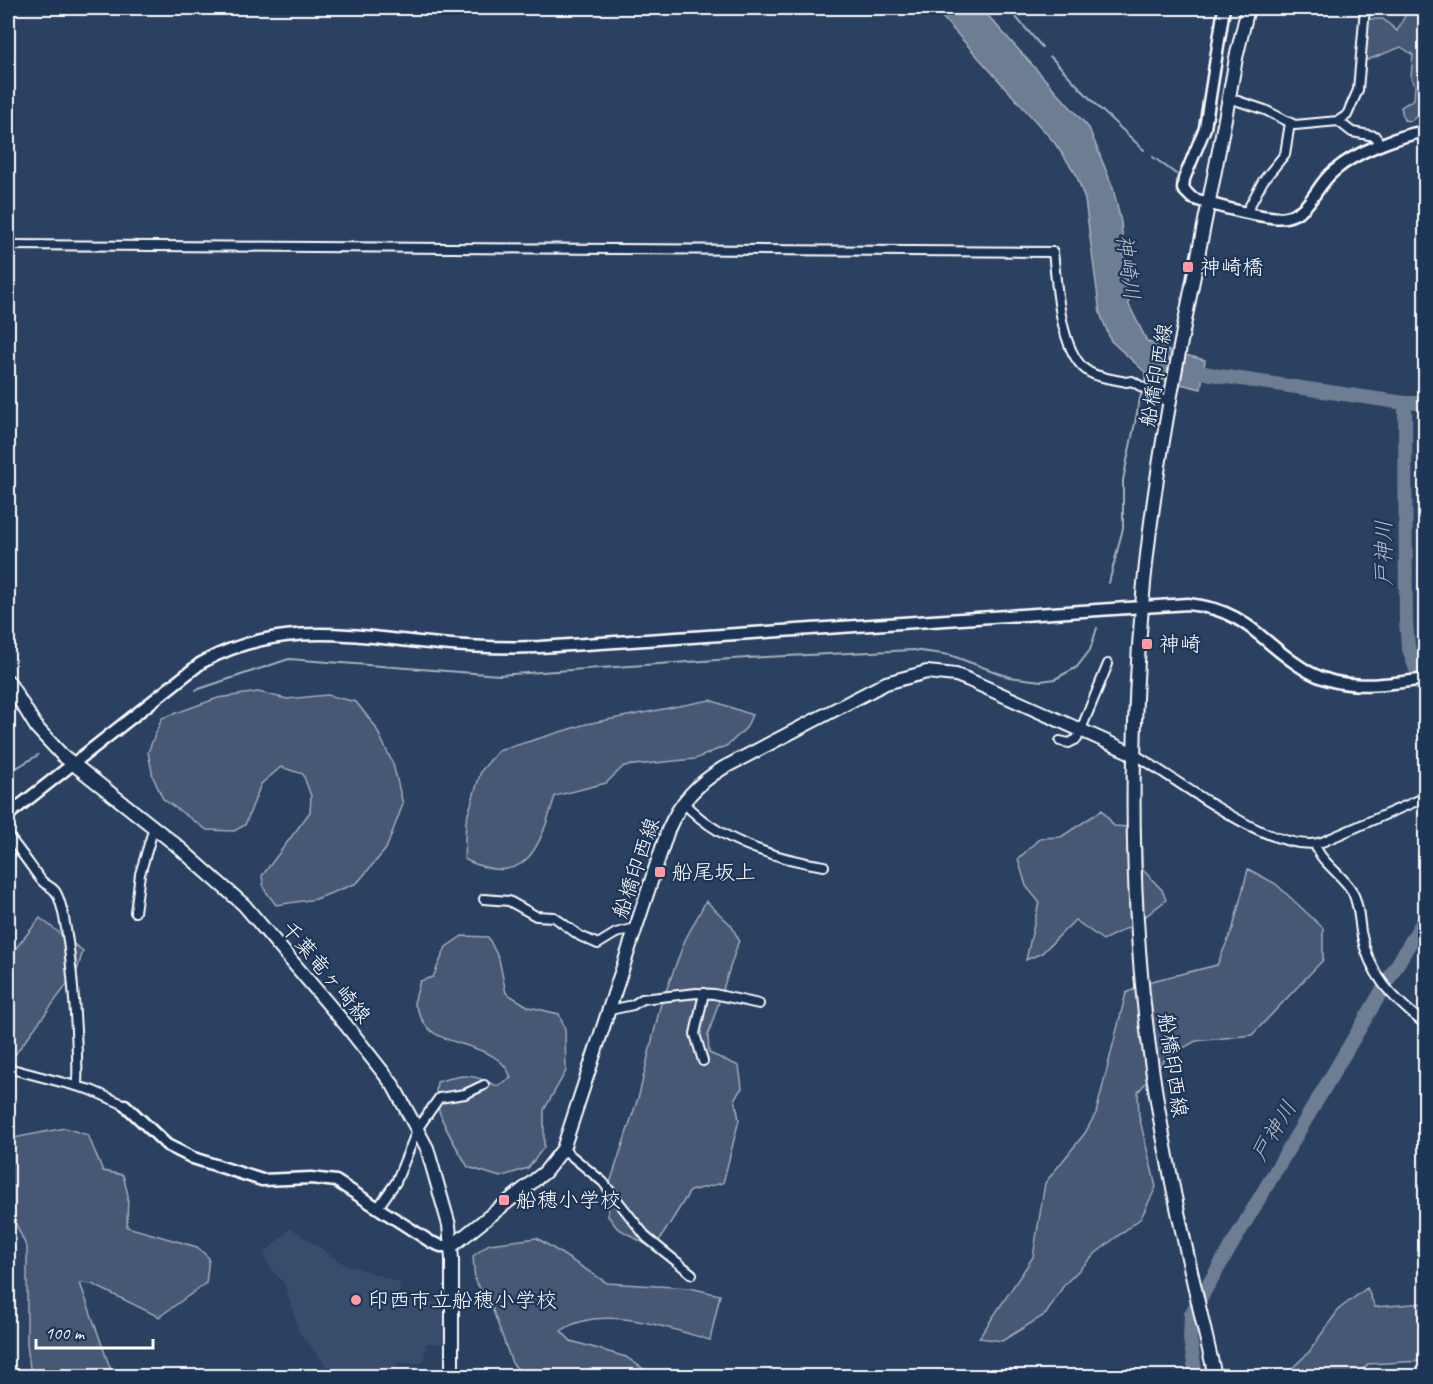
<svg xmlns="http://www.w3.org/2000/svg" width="1433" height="1384" font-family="Caveat,'Klee One',sans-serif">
<rect width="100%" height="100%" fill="#2a4161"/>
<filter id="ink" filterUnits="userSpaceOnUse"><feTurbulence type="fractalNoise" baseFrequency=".0167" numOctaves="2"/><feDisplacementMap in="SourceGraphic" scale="12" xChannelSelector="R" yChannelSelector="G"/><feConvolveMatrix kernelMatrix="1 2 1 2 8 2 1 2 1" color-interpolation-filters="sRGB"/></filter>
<g filter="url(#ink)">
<path fill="#394e6c" d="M 291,1228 L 340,1262 L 400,1283 L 399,1294 L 445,1305 L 446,1344 L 426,1343 L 424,1363 L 396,1363 L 398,1376 L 335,1376 L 299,1332 L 285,1285 L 268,1265 L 264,1254 Z"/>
<path fill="#465975" stroke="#a2acba" stroke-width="1.5" d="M 1409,8 L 1425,17 L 1425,109 L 1411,121 L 1404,120 L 1401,107 L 1414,99 L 1415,86 L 1411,77 L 1413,55 L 1401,47 L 1362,62 L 1367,19 L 1383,19 L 1397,31 Z
M 258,692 L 287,699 L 327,695 L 356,702 L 375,726 L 393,764 L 403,804 L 386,849 L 357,883 L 316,899 L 276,905 L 264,889 L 262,876 L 310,812 L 311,796 L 303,774 L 281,767 L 261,784 L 245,825 L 234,831 L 207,830 L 163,799 L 153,777 L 148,752 L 162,718 L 218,698 Z
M 710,700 L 752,715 L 746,728 L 728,745 L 695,759 L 624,766 L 606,783 L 555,796 C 540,846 527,891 464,859 L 466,821 L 481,771 L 498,751 L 586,724 Z
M 1102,810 L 1114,826 L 1141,828 L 1142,869 L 1162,890 L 1166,900 L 1137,923 L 1103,940 L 1075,920 L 1042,953 L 1026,960 L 1039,902 L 1026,886 L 1018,859 L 1040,838 L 1061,837 Z
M 1248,869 L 1276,884 L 1323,928 L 1323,960 L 1252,1035 L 1196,1041 L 1168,1056 L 1138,1092 L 1139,1116 L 1156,1187 L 1141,1218 L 1096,1253 L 1064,1285 L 1046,1314 L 1002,1341 L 979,1338 L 1033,1257 L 1045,1183 L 1085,1133 L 1096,1113 L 1126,993 L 1152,981 L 1217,965 L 1233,928 Z
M 706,901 L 731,925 L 739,940 L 708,1035 L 709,1053 L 739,1066 L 742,1088 L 735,1098 L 739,1120 L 723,1183 L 690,1191 L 654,1249 L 617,1228 L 608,1216 L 610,1183 L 639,1095 L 660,1007 L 685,940 Z
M 40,918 L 83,951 L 77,971 L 8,1064 L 8,958 Z
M 462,936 L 488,937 L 499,959 L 506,993 L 529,1007 L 559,1014 L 565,1029 L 566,1071 L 544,1110 L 544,1147 L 528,1168 L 500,1177 L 468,1167 C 454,1142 431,1111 437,1082 C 463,1074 473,1073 497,1086 L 511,1078 C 502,1044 447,1048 428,1028 C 422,1022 418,1010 414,1003 L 420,981 L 433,977 L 446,947 Z
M 65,1128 L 88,1135 L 103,1171 L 123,1175 L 128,1195 L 127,1227 L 197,1247 L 209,1258 L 206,1283 L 159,1317 L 92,1284 L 80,1283 L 113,1376 L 31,1376 L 27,1344 L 27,1248 L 8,1207 L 8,1139 Z
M 537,1238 L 607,1283 L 690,1288 L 720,1295 L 710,1340 C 668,1328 600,1303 561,1331 L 571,1341 L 626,1357 L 654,1376 L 525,1376 L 512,1363 L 491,1305 L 475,1281 L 473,1256 L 489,1244 Z
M 1367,1288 L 1375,1307 L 1425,1303 L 1425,1358 L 1422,1361 L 1368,1364 L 1357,1376 L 1284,1376 L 1309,1352 L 1339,1309 Z"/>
<path fill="#6d7d92" stroke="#a7b1be" stroke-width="1.5" d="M 934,8 L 981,8 L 1089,128 L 1113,188 L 1121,222 L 1129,305 L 1147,341 L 1162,349 L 1205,360 L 1201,389 L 1155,378 L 1149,383 L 1145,381 L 1145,372 L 1111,341 L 1100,313 L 1085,200 L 1076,174 L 1054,142 Z"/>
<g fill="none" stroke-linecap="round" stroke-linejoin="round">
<path stroke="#a7b1be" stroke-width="2" d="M 1008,8 L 1042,47
M 1050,56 L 1097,106 L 1144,150
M 1153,157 L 1176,174
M 1109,583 L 1123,528 L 1123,480 L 1141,394
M 196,690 L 289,659 L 499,675 L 747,658 L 913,650 L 950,655 L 1009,677 L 1041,681 L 1055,679 L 1077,667 L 1090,650 L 1097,628
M 8,773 L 38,755"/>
<path stroke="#6d7d92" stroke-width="14" d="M 1187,369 L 1220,376 L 1405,403 L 1426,403
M 1405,403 L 1406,621 L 1408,646 L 1426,699
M 1196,1376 L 1190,1339 L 1191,1314 L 1426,916"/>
<defs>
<path id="street" d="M 1229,98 L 1265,110 L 1295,125 L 1338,121 L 1347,115 L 1358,90 L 1365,8
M 1338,121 L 1352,132 L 1375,136 L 1381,145
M 1247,211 L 1263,181 L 1285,154 L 1290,123
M 8,245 L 1053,252 C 1057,283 1059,354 1089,372 C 1099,378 1114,379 1126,382 L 1132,381 L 1162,399 L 1171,401
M 1060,741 L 1069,743 L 1077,739 L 1108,664
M 1134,754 C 1176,778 1274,857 1322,842 L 1426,797
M 683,802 C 718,841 774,858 824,866
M 8,836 C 20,850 30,865 41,880 C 45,885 51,886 55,891 C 71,913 79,1054 77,1085
M 1315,844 C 1320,862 1343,875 1352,891 C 1359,904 1359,919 1361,932 C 1369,975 1392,998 1426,1025
M 484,899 L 509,901 L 536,916 L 554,917 L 580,936 L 598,944 L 616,933 L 636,928
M 135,912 L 140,874 L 154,827
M 610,1010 L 633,1005 L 642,999 L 697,993 L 714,994 L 759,1004
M 703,1061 L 695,1034 L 704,993
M 8,1068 L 91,1090 L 125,1105
M 563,1149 L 603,1182 L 647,1238 L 692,1274
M 379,1206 L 396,1182 L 418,1128 L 439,1098 L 465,1094 L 484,1085"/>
<path id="secondary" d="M 1224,8 L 1205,128 L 1184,179 L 1183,189 L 1192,198 C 1209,204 1270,221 1286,217 C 1312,211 1315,186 1334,171 C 1355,152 1398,136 1426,131
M 8,815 L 201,663 C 280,619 354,636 439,644 C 472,647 506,648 540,647 L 1188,604 C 1250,610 1261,645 1309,672 C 1345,692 1387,684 1426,679
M 125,1105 L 167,1145 L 193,1158 L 262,1180 L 311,1178 L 336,1181 L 431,1242 L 441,1246 L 452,1246"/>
<path id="primary" d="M 8,681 L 37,728 L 62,755 L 175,844 L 244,905 L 346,1025 L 393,1085 L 427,1148 L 449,1225 L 452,1259 L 452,1376
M 452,1246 L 545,1172 L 563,1149 L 668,830 C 680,802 697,784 723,768 L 886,683 L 927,672 L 956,675 L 969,680 L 1134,754
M 1215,1376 C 1192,1276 1168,1176 1153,1075 C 1130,921 1129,761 1142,606 C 1157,421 1205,240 1236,58 L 1248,8"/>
</defs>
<use href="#street" stroke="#fff" stroke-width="12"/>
<use href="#secondary" stroke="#fff" stroke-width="15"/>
<use href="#primary" stroke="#fff" stroke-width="16"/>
<use href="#street" stroke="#1d3557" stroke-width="8"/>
<use href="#secondary" stroke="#1d3557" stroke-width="10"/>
<use href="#primary" stroke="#1d3557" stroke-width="12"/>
</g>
</g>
<g fill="#ff9aa2" stroke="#1d3557" stroke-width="2">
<rect x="1182" y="261" width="12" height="12" rx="3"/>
<rect x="1141" y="638" width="12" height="12" rx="3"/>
<rect x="654" y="866" width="12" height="12" rx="3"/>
<rect x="498" y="1194" width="12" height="12" rx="3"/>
<circle cx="356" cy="1300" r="6"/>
</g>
<g text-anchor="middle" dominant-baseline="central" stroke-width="4.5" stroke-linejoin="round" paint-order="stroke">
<g font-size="21" fill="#fff" stroke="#1d3557" text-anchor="start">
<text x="1200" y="267">神崎橋</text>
<text x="1159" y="644">神崎</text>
<text x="672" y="872">船尾坂上</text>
<text x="516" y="1200">船穂小学校</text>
<text x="368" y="1300">印西市立船穂小学校</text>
</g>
<g font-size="21" fill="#fff" stroke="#1d3557">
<text transform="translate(1156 375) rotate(-80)">船橋印西線</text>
<text transform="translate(636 868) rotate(-71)">船橋印西線</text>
<text transform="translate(326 972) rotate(50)">千葉竜ヶ崎線</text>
<text transform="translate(1173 1065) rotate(82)">船橋印西線</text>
</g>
<g font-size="22" font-style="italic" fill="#b6bec8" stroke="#1d3557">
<text transform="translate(1128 267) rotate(83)">神崎川</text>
<text transform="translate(1384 553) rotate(-90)">戸神川</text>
<text transform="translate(1274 1131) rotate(-59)">戸神川</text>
</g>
</g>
<rect width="1433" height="1384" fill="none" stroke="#1d3557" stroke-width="30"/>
<rect x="15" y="15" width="1403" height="1354" fill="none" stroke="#fff" stroke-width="2" filter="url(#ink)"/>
<path d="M36 1339v9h117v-9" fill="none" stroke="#ffffff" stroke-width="3"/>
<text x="45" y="1339" font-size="18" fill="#ffffff" stroke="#1d3557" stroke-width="4.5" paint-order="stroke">100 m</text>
</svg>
